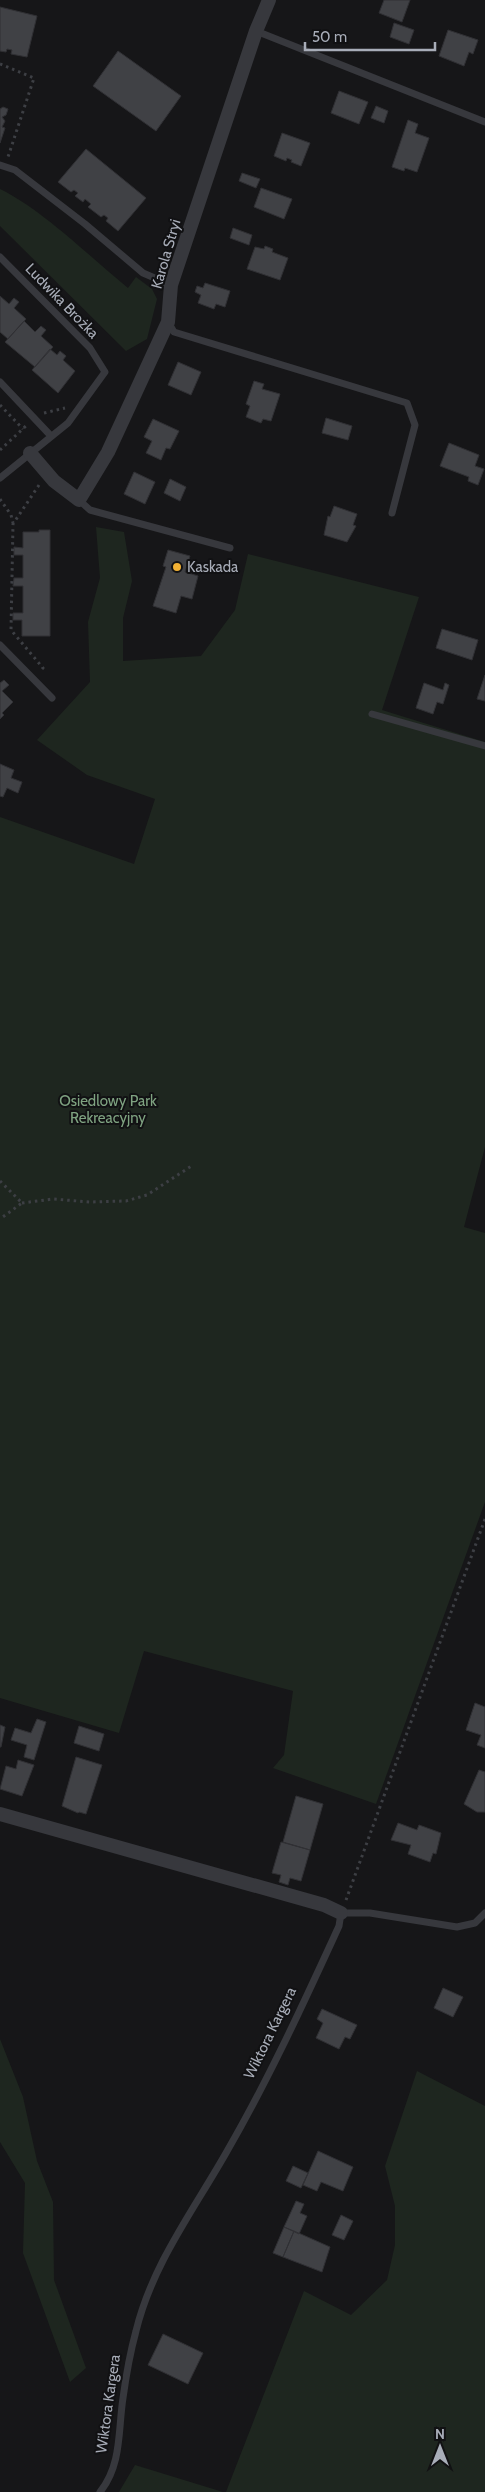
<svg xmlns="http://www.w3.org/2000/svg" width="485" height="2492" font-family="Cabin,sans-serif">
<rect width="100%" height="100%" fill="#161618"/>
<path fill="#1e261f" d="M 0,189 C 43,210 90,257 128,288 L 136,277 L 152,289 L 157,299 L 147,339 L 126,351 L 0,226 Z
M 96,527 L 124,532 L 132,581 L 123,618 L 123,661 L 201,656 L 235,610 L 248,554 L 419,597 L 382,710 L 485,742 L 485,1147 L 464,1227 L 485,1233 L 485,1502 L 376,1804 L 273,1768 L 284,1755 L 293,1691 L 144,1651 L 119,1733 L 0,1698 L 0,817 L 134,864 L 155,799 L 87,775 L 37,740 L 90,682 L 88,622 L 100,578 Z
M 0,2039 L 23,2097 L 37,2161 L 53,2202 L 54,2280 L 86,2368 L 70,2382 L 23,2253 L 25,2183 L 0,2142 Z
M 417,2071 L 485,2106 L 485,2492 L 226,2492 L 304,2291 L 351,2315 L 387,2280 L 395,2245 L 395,2206 L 385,2166 Z
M 135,2465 L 223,2492 L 119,2492 Z"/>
<path fill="#404145" stroke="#303034" d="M 384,0 L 410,0 L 402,22 L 379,13 Z
M 0,7 L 37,16 L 27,57 L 11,54 L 12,50 L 7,49 L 6,52 L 0,51 Z
M 394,23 L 414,30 L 409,44 L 390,37 Z
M 448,30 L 478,40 L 473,54 L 469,52 L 464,66 L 439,56 Z
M 118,51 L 181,96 L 156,131 L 93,86 Z
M 339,91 L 368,102 L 359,124 L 331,113 Z
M 376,106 L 388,111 L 384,123 L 371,118 Z
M 3,107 L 8,109 L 6,115 L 2,117 L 5,121 L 2,127 L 5,128 L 0,143 L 0,109 Z
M 408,120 L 418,124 L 415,133 L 429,138 L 417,172 L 405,168 L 404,171 L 392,167 Z
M 282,133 L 310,143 L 301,166 L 291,162 L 292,160 L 287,158 L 286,161 L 274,156 Z
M 86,149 L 146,198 L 118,231 L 106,221 L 108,218 L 104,215 L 101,217 L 88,207 L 91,204 L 85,199 L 83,202 L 75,196 L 78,193 L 74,190 L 71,192 L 58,182 Z
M 242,173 L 260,179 L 256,188 L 239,181 Z
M 261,188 L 292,199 L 284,219 L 254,207 Z
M 233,228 L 252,235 L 249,245 L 230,238 Z
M 265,246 L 273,249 L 272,252 L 288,258 L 280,280 L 247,269 L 255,247 L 264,249 Z
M 205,283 L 230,291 L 225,307 L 216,304 L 214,309 L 198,303 L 201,295 L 195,292 L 197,286 L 203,288 Z
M 0,296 L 9,304 L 14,298 L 19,302 L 14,308 L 26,319 L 8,339 L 0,332 Z
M 24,321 L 35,332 L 41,326 L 46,330 L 41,336 L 53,347 L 35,367 L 5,342 Z
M 50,349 L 57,355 L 60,351 L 66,356 L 63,360 L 75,371 L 58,393 L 32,370 Z
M 178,362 L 201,372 L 191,395 L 168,385 Z
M 254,381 L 264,384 L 262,389 L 280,394 L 271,421 L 263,419 L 261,423 L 246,417 L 250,406 L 246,404 Z
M 326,418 L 352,426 L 348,440 L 322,433 Z
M 153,419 L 179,431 L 170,449 L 166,448 L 161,460 L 146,453 L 152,441 L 144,437 Z
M 449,443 L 479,455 L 475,466 L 484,469 L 478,485 L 468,481 L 469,477 L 440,466 Z
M 134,472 L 155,482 L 145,504 L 124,494 Z
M 170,479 L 186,487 L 180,501 L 164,493 Z
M 334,506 L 357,514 L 353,525 L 356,526 L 347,542 L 324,535 L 328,516 L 330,517 Z
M 39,530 L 50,530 L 50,636 L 22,636 L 22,620 L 13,620 L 13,613 L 23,613 L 23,586 L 13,586 L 14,578 L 23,578 L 23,555 L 14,555 L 14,547 L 23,548 L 23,532 L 39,532 Z
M 168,550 L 190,556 L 185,572 L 198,576 L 192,599 L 181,596 L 176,613 L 153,606 L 166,567 L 163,566 Z
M 442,629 L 478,640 L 472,660 L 436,648 Z
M 485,675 L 485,701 L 477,699 Z
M 4,680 L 9,685 L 2,691 L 13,702 L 2,713 L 4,715 L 0,719 L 0,683 Z
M 424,683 L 443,690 L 445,683 L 449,685 L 443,704 L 437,702 L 433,714 L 416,708 Z
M 0,764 L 14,770 L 11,778 L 22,782 L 18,793 L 7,788 L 3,797 L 0,796 Z
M 475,1703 L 485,1707 L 485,1748 L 477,1745 L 481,1735 L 466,1730 Z
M 37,1719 L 46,1722 L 34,1760 L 24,1757 L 27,1745 L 11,1740 L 15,1728 L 31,1733 Z
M 0,1725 L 5,1727 L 1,1747 L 0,1747 Z
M 79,1726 L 104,1734 L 99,1751 L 74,1743 Z
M 76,1757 L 102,1765 L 86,1814 L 79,1812 L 78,1813 L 62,1806 Z
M 18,1760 L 34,1765 L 22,1796 L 0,1789 L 6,1766 L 16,1769 Z
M 479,1770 L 485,1772 L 485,1812 L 477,1812 L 464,1804 Z
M 296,1796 L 323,1804 L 310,1850 L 283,1842 Z
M 398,1823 L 417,1830 L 419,1825 L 441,1833 L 436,1854 L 433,1853 L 430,1862 L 408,1854 L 411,1845 L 391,1840 Z
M 281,1842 L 310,1850 L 301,1881 L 290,1878 L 288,1885 L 279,1882 L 281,1875 L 272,1873 Z
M 443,1988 L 463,1997 L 453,2017 L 434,2008 Z
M 322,2009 L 357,2025 L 350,2039 L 345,2037 L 339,2049 L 316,2038 L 323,2023 L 317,2019 Z
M 318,2151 L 353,2167 L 343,2191 L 321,2182 L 317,2191 L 303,2185 Z
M 293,2166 L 308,2173 L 301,2188 L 286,2181 Z
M 296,2201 L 304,2204 L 300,2213 L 307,2216 L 299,2234 L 284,2227 Z
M 341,2215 L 353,2221 L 344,2240 L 332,2235 Z
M 284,2227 L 294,2231 L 283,2257 L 273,2253 Z
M 294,2231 L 330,2247 L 322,2272 L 283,2257 Z
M 163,2334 L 203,2353 L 188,2384 L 148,2365 Z"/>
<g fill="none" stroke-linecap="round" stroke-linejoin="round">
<path stroke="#3d3f44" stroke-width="3" stroke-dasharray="2.5 4" stroke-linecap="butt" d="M 0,64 L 34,78 L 8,157
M 0,405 L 23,429
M 44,413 L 65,408
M 0,450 L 27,425
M 39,485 L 13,524 L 11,630 L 43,668 L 40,671
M 0,499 L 11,515 L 13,523
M 0,1181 L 22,1203 L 0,1219
M 22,1203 L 53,1199 L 90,1202 L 126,1201 L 147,1195 L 193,1165
M 346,1900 L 485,1519"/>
<path stroke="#37383d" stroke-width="7" d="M 256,31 L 485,122
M 0,165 L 15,170 L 85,224 L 143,273 L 171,285
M 0,257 L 90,348 L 105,372 L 68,423 L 0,478
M 168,322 L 174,332 L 407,403 L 415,425 L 392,513
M 0,382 L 51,436
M 79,500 L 90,510 L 230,548
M 0,645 L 52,698
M 372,714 L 485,746
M 100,2492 C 122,2465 118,2430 123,2398 C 126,2376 130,2353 136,2331 C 152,2265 193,2211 226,2153 C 269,2079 304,2002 339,1926 L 341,1913 L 370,1913 L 457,1927 L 475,1923 L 485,1913"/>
<path stroke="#37383d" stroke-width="14" d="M 30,453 L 54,481 L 79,500 L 108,452 L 168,322 L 171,285 L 256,31 L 269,0
M 0,1814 L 324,1905 L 341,1913"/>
</g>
<circle fill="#f2b134" stroke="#111113" stroke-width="2" cx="177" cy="567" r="5"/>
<g text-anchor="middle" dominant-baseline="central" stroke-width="4" stroke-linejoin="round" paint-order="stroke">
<g font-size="15" fill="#a8adb8" stroke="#111113">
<text transform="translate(166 254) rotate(-74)">Karola Stryi</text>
<text transform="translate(62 301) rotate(46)">Ludwika Brożka</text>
<text transform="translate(270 2033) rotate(-64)">Wiktora Kargera</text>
<text transform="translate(108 2404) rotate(-82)">Wiktora Kargera</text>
</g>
<g font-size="15" fill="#a8adb8" stroke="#111113" text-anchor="start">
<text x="187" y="567">Kaskada</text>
</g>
<g font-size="15" fill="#7fa381" stroke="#111113">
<text x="108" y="1101">Osiedlowy Park<tspan x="108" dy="17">Rekreacyjny</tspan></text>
</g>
</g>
<g transform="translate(440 2447)" stroke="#111113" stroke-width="4" paint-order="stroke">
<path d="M0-4L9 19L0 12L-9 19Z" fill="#a8adb8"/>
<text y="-8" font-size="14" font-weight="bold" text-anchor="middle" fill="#a8adb8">N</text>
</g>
<path d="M305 42v8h130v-8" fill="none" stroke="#a8adb8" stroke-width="2.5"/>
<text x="312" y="42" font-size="15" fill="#a8adb8" stroke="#111113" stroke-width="4" paint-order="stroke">50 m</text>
</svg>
